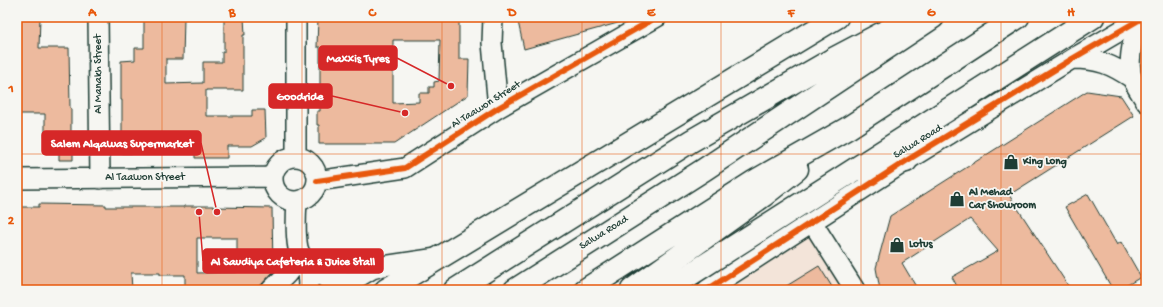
<svg xmlns="http://www.w3.org/2000/svg" width="1163" height="307" font-family="'Gochi Hand',sans-serif">
<rect width="100%" height="100%" fill="#f6f6f2"/>
<filter id="ink" filterUnits="userSpaceOnUse"><feTurbulence type="fractalNoise" baseFrequency=".025" numOctaves="2"/><feDisplacementMap in="SourceGraphic" scale="8" xChannelSelector="R" yChannelSelector="G"/><feConvolveMatrix kernelMatrix="1 2 1 2 8 2 1 2 1" color-interpolation-filters="sRGB"/></filter>
<g filter="url(#ink)">
<path fill="#f3e4d9" d="M 811,228 L 849,290 L 716,290 Z"/>
<path fill="#edba9e" stroke="#1f3d34" fill-rule="evenodd" d="M 17,17 L 40,17 L 39,48 L 69,48 L 70,108 L 71,108 L 71,142 L 73,142 L 73,160 L 59,160 L 59,140 L 45,140 L 45,114 L 17,114 Z
M 144,17 L 184,17 L 183,59 L 166,59 L 166,84 L 203,83 L 203,62 L 222,62 L 222,52 L 224,52 L 224,17 L 244,17 L 245,35 L 243,35 L 243,90 L 206,90 L 206,116 L 252,116 L 252,110 L 265,110 L 266,138 L 252,146 L 227,146 L 227,158 L 195,158 L 195,150 L 155,150 L 155,153 L 122,153 L 122,100 L 121,100 L 121,61 L 135,60 L 135,48 L 144,48 Z
M 318,17 L 459,17 L 459,59 L 469,59 L 468,95 L 394,144 L 319,144 L 319,125 L 317,125 L 317,111 L 320,111 L 320,47 L 317,47 ZM 393,40 L 440,40 L 439,81 L 434,82 L 434,87 L 429,87 L 429,93 L 419,93 L 419,102 L 393,103 Z
M 517,17 L 625,17 L 625,21 L 524,49 Z
M 1087,91 L 1121,96 L 1134,116 L 1009,195 L 1071,290 L 959,290 L 952,277 L 998,251 L 970,219 L 902,263 L 918,290 L 880,290 L 876,268 L 890,216 Z
M 1088,194 L 1117,245 L 1121,242 L 1141,277 L 1119,290 L 1113,290 L 1065,207 Z
M 39,204 L 106,205 L 106,207 L 184,207 L 184,206 L 213,206 L 213,207 L 272,208 L 273,272 L 261,285 L 252,290 L 185,290 L 185,275 L 160,275 L 160,273 L 131,273 L 132,290 L 18,290 L 18,238 L 17,238 L 17,207 L 39,207 ZM 197,238 L 237,238 L 237,272 L 197,273 Z
M 819,266 L 834,290 L 780,290 Z"/>
<g fill="none" stroke-linecap="round" stroke-linejoin="round">
<defs>
<path id="minor" d="M 98,17 L 100,179
M 296,17 L 296,157
M 493,17 L 492,43 L 498,108
M 1138,20 C 1134,37 1126,63 1133,80 C 1136,87 1142,95 1146,102
M 1072,59 C 1098,59 1111,64 1133,79
M273 179a22 22 0 1 1 44 0a22 22 0 1 1-44 0Z
M 17,179 L 272,177
M 317,181 L 405,168 L 498,108 L 657,17
M 297,201 C 296,216 295,233 298,248 C 300,254 303,259 305,265 C 308,273 308,282 308,290
M 812,222 L 855,290
M 305,265 L 327,279 L 350,281
M 271,290 L 287,274 L 301,256
M 337,290 L 372,269 L 383,266 L 437,258
M 707,290 L 906,161 L 1072,59 L 1144,17"/>
<path id="secondary" d="M 863,170 L 906,161
M 386,290 L 837,17
M 666,290 L 1093,17"/>
<path id="motorway" d="M 455,290 L 691,141 L 835,58 L 913,17
M 515,290 L 705,169 L 933,17
M 585,290 L 755,181 L 848,128 L 1018,17
M 632,290 L 764,195 L 797,169"/>
</defs>
<use href="#minor" stroke="#1f3d34" stroke-width="22"/>
<use href="#secondary" stroke="#1f3d34" stroke-width="25"/>
<use href="#motorway" stroke="#1f3d34" stroke-width="25"/>
<use href="#minor" stroke="#f6f6f2" stroke-width="19"/>
<use href="#secondary" stroke="#f6f6f2" stroke-width="22"/>
<use href="#motorway" stroke="#f6f6f2" stroke-width="22"/>
<defs>
<path id="cycleway" d="M 317,181 L 405,168 L 498,108 L 657,17
M 707,290 L 906,161 L 1072,59 L 1144,17"/>
</defs>
<use href="#cycleway" stroke="#f6f6f2" stroke-width="8"/>
<use href="#cycleway" stroke="#e8590c" stroke-width="6"/>
</g>
</g>
<path fill="none" stroke="#e8590c" stroke-width="1" stroke-opacity="0.55" d="M 162,17 L 162,290M 302,17 L 302,290M 442,17 L 442,290M 582,17 L 582,290M 721,17 L 721,290M 861,17 L 861,290M 1001,17 L 1001,290M 17,154 L 1146,154"/>
<defs>
<symbol id="shop-bare" viewBox="-9 -9 18 18"><path d="M-5-2.5h2.3a2.7 3.5 0 0 1 5.4 0H5L5.5 6h-11ZM-1.5-2.5h3a1.5 2.3 0 0 0-3 0Z" fill="#1f3d34" stroke="#f6f6f2" stroke-width="2.5" paint-order="stroke"/></symbol>
</defs>
<g fill-rule="evenodd">
<use href="#shop-bare" x="1000" y="151" width="22" height="22"/>
<use href="#shop-bare" x="946" y="188" width="22" height="22"/>
<use href="#shop-bare" x="886" y="234" width="22" height="22"/>
</g>
<g text-anchor="middle" dominant-baseline="central" stroke-width="3.5" stroke-linejoin="round" paint-order="stroke">
<g font-size="11" fill="#1f3d34" stroke="#f6f6f2">
<text transform="translate(99 74) rotate(-90)">Al Manakh Street</text>
<text transform="translate(486 105) rotate(-32)">Al Taawon Street</text>
<text transform="translate(918 142) rotate(-32)">Salwa Road</text>
<text x="145" y="178">Al Taawon Street</text>
<text transform="translate(604 233) rotate(-32)">Salwa Road</text>
</g>
<g font-size="11" font-weight="bold" fill="#1f3d34" stroke="#f6f6f2" text-anchor="start">
<text x="1023" y="162">King Long</text>
<text x="969" y="193">Al Mehad<tspan x="969" dy="13">Car Showroom</tspan></text>
<text x="909" y="245">Lotus</text>
</g>
</g>
<path fill="none" stroke="#d62828" stroke-width="1.5" d="M451 86L397 58M405 113L332 96M217 212L201 143M199 212L203 261"/>
<g fill="#d62828" stroke="#f6f6f2" stroke-width="1.5">
<circle cx="451" cy="86" r="4"/>
<circle cx="405" cy="113" r="4"/>
<circle cx="217" cy="212" r="4"/>
<circle cx="199" cy="212" r="4"/>
</g>
<g fill="#d62828" stroke="#d62828" stroke-width="1.5">
<rect x="319" y="46" width="78" height="24" rx="4"/>
<rect x="269" y="84" width="63" height="24" rx="4"/>
<rect x="42" y="131" width="159" height="24" rx="4"/>
<rect x="203" y="249" width="180" height="24" rx="4"/>
</g>
<g font-size="12" text-anchor="middle" font-weight="bold" fill="#fff">
<text x="358" y="62">Maxxis Tyres</text>
<text x="300" y="100">Goodride</text>
<text x="122" y="147">Salem Alqawas Supermarket</text>
<text x="293" y="265">Al Saudiya Cafeteria &amp; Juice Stall</text>
</g>
<rect width="1163" height="307" fill="none" stroke="#f6f6f2" stroke-width="44"/>
<rect x="22" y="22" width="1119" height="263" fill="none" stroke="#e8590c" stroke-width="1.5"/>
<g font-size="13" text-anchor="middle" font-weight="bold" fill="#e8590c">
<text x="92" y="16">A</text>
<text x="232" y="16">B</text>
<text x="372" y="16">C</text>
<text x="512" y="16">D</text>
<text x="651" y="16">E</text>
<text x="791" y="16">F</text>
<text x="931" y="16">G</text>
<text x="1071" y="16">H</text>
<text x="11" y="92">1</text>
<text x="11" y="224">2</text>
</g>
</svg>
